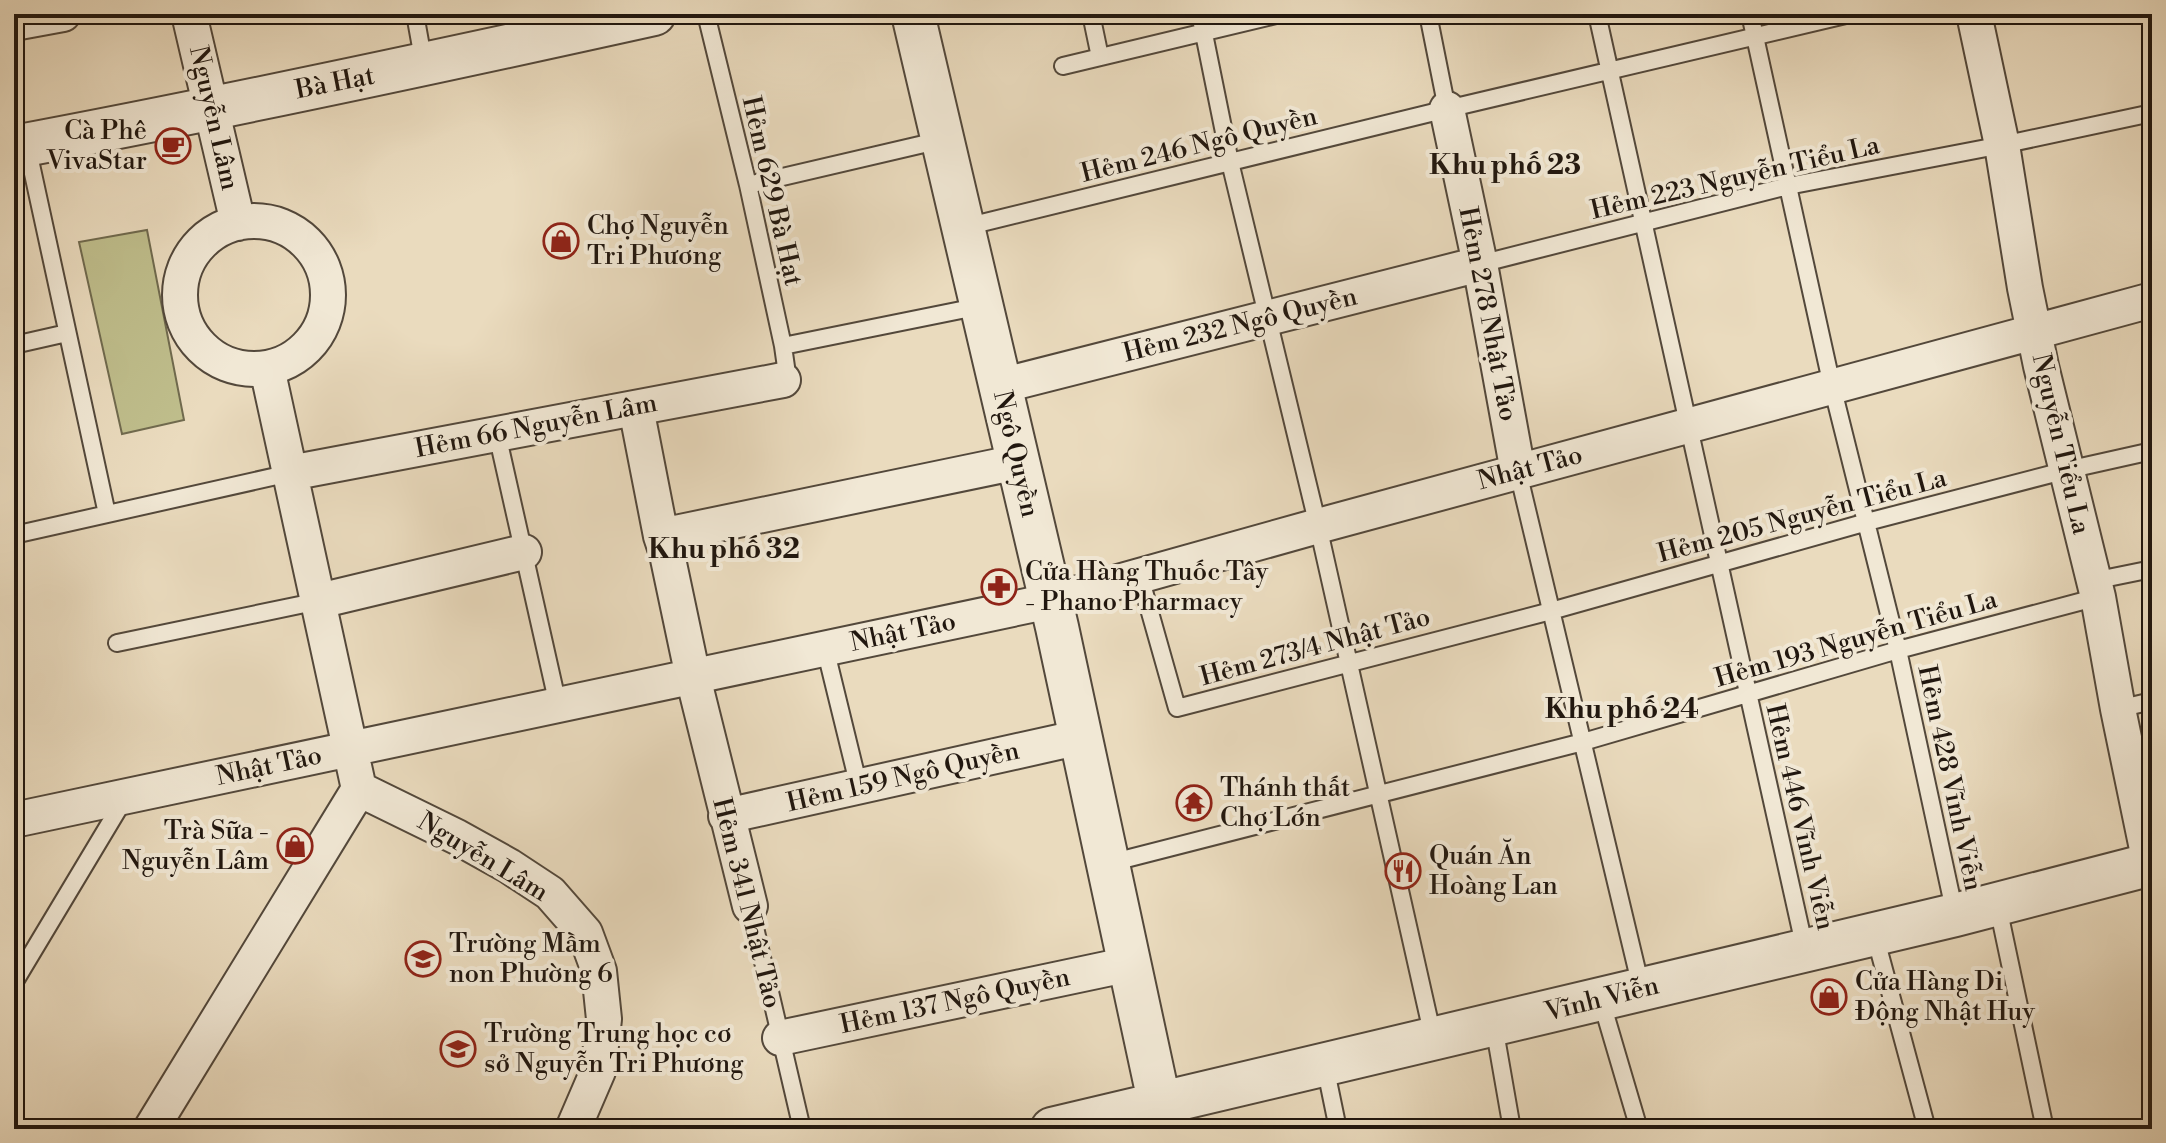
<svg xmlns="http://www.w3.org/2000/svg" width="2166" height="1143" font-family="'Libre Bodoni',serif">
<rect width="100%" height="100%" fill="#eadbbe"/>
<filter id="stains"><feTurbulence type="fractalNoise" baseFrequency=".0025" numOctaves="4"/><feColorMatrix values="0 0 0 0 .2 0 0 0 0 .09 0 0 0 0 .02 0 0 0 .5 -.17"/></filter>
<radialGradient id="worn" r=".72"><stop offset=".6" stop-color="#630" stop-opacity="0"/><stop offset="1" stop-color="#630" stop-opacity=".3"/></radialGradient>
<path fill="#bfbe8c" stroke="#706a4e" stroke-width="2" d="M 147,230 L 184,420 L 122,434 L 79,242 Z"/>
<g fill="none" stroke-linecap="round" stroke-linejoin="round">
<defs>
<path id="service" d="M 415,14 L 424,64
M 706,14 L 748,185 L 783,346 L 786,367 L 783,380
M 1091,14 L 1100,57
M 1200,14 L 1230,162 L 1318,526 L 1433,1037
M 1428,14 L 1447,109
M 1597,14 L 1805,949
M 1750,14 L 1832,386 L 1898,650 L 1955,914
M 2151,14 L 2152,18
M 1063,66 L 1280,14
M 27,146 L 107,514
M 748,185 L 941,140
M 965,227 L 1447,109 L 1850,14
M 1480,264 L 1788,186 L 2002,145 L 2152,113
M 14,345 L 67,333
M 783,346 L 981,306
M 497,434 L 558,705
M 1518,472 L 1641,987
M 14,535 L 290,473
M 1140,577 L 1177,708 L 1551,611 L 1867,522 L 2067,470 L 2152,451
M 2093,581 L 2152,569
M 117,643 L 319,601
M 825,648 L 859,787
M 2118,709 L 2152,701
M 1110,863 L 1583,742 L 1898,650 L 2098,597
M 750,906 L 802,1129
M 1998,907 L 2045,1129
M 1875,936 L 1927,1129
M 14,983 L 125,798
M 1601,1000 L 1639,1129
M 1494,1026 L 1512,1129
M 1325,1066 L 1338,1129"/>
<path id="minor" d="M 189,14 L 238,223
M 1974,14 L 2002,145 L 2025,288 L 2041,366 L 2098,597 L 2118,709 L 2152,873
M 14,23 L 63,14
M 1447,109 L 1480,264 L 1518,472
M180 295a74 74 0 1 1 148 0a74 74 0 1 1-148 0Z
M 1000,386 L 1480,264
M 636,408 L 661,536 L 667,554 L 693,677 L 750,906
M 290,473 L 783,380
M 661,536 L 1018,462
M 319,601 L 524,552
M 359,789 L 457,837 L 509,866 L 550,893 L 585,933 L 599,971 L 604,1019 L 598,1071 L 573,1129
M 726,816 L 1081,737
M 14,820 L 1050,601 L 1318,526 L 2152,300
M 780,1038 L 1130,964
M 151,1129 L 359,789 L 267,368"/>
<path id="tertiary" d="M 913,14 L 1057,627 L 1165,1129
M 14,147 C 228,107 441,61 654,14
M 1052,1129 L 1955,915 L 2152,864"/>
</defs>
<use href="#service" stroke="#53483b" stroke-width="20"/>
<use href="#minor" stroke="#53483b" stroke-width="38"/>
<use href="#tertiary" stroke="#53483b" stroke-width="46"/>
<use href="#service" stroke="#f1e8d5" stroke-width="16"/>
<use href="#minor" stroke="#f1e8d5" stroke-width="34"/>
<use href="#tertiary" stroke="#f1e8d5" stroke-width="42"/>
</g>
<defs>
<symbol id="cafe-ring" viewBox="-11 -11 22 22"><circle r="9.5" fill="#f1e8d5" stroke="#8f2418" stroke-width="1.5"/><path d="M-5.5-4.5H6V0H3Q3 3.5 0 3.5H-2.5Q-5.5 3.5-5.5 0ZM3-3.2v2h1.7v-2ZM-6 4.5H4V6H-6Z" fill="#8f2418"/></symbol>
<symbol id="shop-ring" viewBox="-11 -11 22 22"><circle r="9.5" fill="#f1e8d5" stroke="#8f2418" stroke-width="1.5"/><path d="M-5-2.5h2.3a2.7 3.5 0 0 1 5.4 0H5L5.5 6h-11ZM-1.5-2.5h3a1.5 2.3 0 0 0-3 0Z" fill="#8f2418"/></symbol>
<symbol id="pharmacy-ring" viewBox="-11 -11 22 22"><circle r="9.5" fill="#f1e8d5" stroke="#8f2418" stroke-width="1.5"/><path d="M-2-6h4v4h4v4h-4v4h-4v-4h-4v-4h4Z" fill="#8f2418"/></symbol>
<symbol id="temple-ring" viewBox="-11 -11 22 22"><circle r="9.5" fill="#f1e8d5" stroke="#8f2418" stroke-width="1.5"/><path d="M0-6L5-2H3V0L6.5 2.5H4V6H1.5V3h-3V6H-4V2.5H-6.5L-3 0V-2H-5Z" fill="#8f2418"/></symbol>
<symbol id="restaurant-ring" viewBox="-11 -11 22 22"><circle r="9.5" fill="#f1e8d5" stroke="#8f2418" stroke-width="1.5"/><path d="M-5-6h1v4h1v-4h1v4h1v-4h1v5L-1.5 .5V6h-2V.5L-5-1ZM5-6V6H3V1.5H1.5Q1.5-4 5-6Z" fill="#8f2418"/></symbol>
<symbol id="school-ring" viewBox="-11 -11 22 22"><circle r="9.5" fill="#f1e8d5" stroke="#8f2418" stroke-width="1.5"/><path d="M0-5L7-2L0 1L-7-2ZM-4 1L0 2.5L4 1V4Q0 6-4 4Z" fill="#8f2418"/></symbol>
</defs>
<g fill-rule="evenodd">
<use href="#cafe-ring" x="153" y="126" width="40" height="40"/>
<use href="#shop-ring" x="541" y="221" width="40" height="40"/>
<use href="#pharmacy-ring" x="979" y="567" width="40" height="40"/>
<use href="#temple-ring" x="1174" y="783" width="40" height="40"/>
<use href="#shop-ring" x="275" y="826" width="40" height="40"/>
<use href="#restaurant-ring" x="1383" y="851" width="40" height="40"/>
<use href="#school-ring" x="403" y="939" width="40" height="40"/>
<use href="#shop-ring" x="1809" y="977" width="40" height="40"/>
<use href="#school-ring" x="438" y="1029" width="40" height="40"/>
</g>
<g text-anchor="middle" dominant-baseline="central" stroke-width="8" stroke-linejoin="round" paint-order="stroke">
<g font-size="26" fill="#21170f" stroke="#f1e8d5">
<text transform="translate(335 83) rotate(-11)">Bà Hạt</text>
<text transform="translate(214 118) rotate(77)">Nguyễn Lâm</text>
<text transform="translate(1199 145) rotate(-14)">Hẻm 246 Ngô Quyền</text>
<text transform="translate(1735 178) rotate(-13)">Hẻm 223 Nguyễn Tiểu La</text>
<text transform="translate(772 191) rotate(77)">Hẻm 629 Bà Hạt</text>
<text transform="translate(1488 314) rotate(79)">Hẻm 278 Nhật Tảo</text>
<text transform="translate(1240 325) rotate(-14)">Hẻm 232 Ngô Quyền</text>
<text transform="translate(536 426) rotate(-11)">Hẻm 66 Nguyễn Lâm</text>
<text transform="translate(2061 444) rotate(77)">Nguyễn Tiểu La</text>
<text transform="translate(1016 454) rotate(77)">Ngô Quyền</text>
<text transform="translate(1530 468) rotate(-15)">Nhật Tảo</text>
<text transform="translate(1802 516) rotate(-15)">Hẻm 205 Nguyễn Tiểu La</text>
<text transform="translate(903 632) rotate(-12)">Nhật Tảo</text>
<text transform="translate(1856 639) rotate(-16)">Hẻm 193 Nguyễn Tiểu La</text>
<text transform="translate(1315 647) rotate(-15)">Hẻm 273/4 Nhật Tảo</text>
<text transform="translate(269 766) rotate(-12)">Nhật Tảo</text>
<text transform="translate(903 777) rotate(-13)">Hẻm 159 Ngô Quyền</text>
<text transform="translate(1950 778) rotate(78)">Hẻm 428 Vĩnh Viễn</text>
<text transform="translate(1800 817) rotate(77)">Hẻm 446 Vĩnh Viễn</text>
<text transform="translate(483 857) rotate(31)">Nguyễn Lâm</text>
<text transform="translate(747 903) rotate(76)">Hẻm 341 Nhật Tảo</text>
<text transform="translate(1602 999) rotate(-14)">Vĩnh Viễn</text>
<text transform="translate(955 1001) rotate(-12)">Hẻm 137 Ngô Quyền</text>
</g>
<g font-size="26" fill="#21170f" stroke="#f1e8d5" text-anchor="start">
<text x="147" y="131" text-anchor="end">Cà Phê<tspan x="147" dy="30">VivaStar</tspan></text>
<text x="587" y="226">Chợ Nguyễn<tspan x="587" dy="30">Tri Phương</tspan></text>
<text x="1025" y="572">Cửa Hàng Thuốc Tây<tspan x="1025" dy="30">- Phano Pharmacy</tspan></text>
<text x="1220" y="788">Thánh thất<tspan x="1220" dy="30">Chợ Lớn</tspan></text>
<text x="269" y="831" text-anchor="end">Trà Sữa -<tspan x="269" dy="30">Nguyễn Lâm</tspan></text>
<text x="1429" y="856">Quán Ăn<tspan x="1429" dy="30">Hoàng Lan</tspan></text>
<text x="449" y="944">Trường Mầm<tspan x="449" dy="30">non Phường 6</tspan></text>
<text x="1855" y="982">Cửa Hàng Di<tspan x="1855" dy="30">Động Nhật Huy</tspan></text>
<text x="484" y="1034">Trường Trung học cơ<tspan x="484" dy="30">sở Nguyễn Tri Phương</tspan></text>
</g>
<g font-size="28" font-weight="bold" fill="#21170f" stroke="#f1e8d5">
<text x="1505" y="165">Khu phố 23</text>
<text x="724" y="549">Khu phố 32</text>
<text x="1622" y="709">Khu phố 24</text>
</g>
</g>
<rect width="2166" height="1143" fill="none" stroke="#eadbbe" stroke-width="48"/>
<rect x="16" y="16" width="2134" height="1111" fill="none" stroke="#21170f" stroke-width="4"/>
<rect x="24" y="24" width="2118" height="1095" fill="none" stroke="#21170f" stroke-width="2"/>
<rect width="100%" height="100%" filter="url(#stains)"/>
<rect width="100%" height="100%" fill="url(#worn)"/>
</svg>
